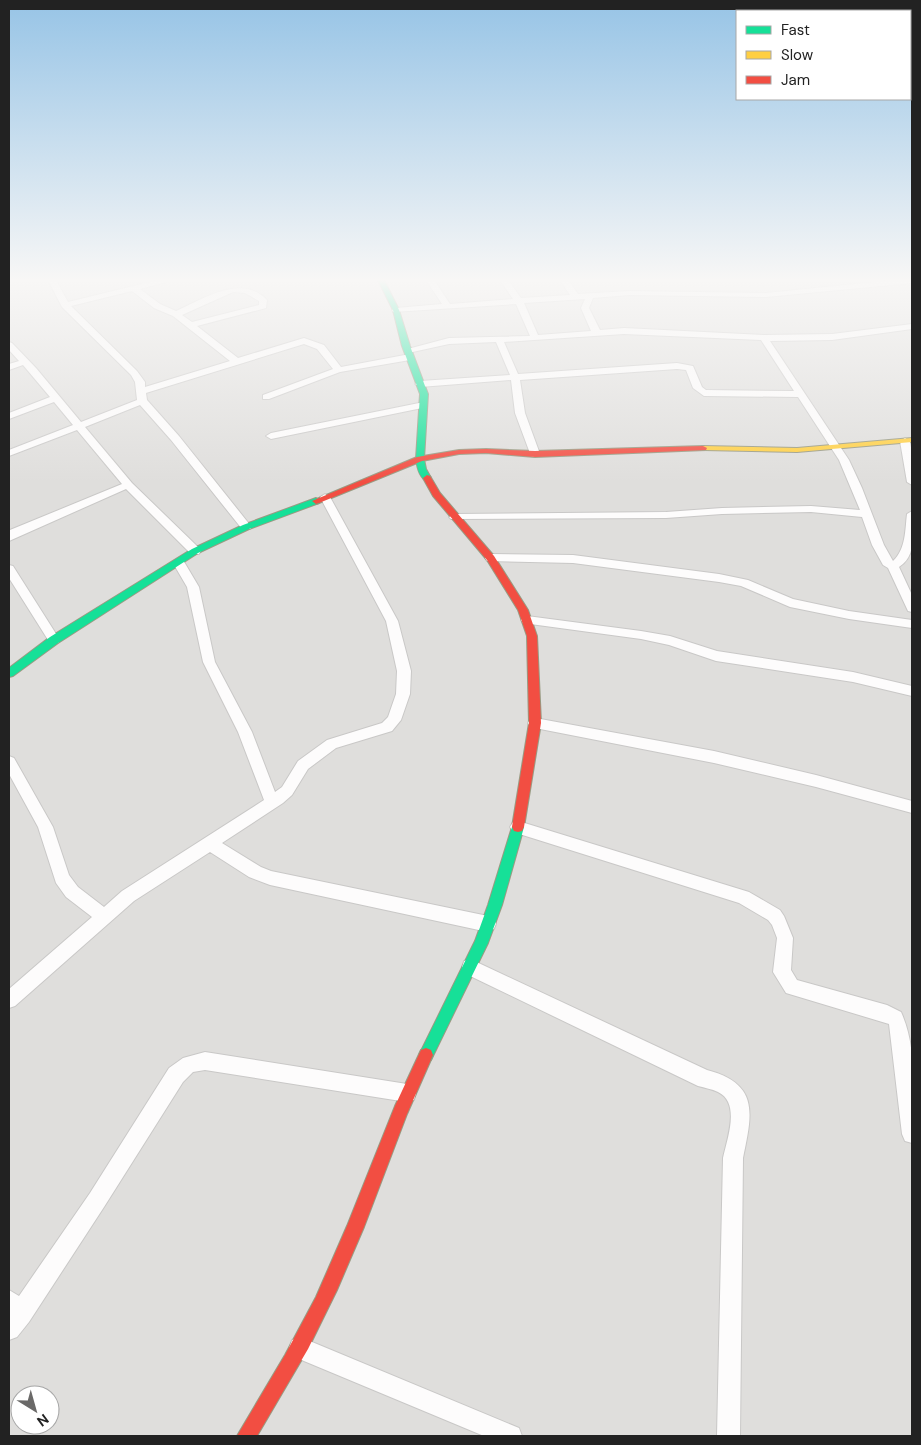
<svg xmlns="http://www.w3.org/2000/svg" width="921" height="1445" font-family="'DM Sans',sans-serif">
<rect width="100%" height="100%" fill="#f0eeeb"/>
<path fill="#dfdedc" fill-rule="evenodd" d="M 9,280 L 912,280 L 912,1436 L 9,1436 ZM 20,1395 L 50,1395 L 50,1425 L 20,1425 Z"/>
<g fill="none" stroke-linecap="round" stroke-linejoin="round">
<defs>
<path id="street" d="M 48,280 L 56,280 L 68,302 L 158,280 L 173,280 L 140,289 L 160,304 L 176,311 C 203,299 241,273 267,300 L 266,308 L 197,326 L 238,358 L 304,338 L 324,345 L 341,367 L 410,354 L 414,357 L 410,360 L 340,372 L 269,399 L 263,399 L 263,395 L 333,369 L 317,349 L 304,344 L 146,393 L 147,400 L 179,436 L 250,525 L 252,527 L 250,529 L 242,529 L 171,440 L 140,405 L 85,427 L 132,483 L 199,548 L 201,551 L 199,554 L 191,554 L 126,489 L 9,541 L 10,530 L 122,484 L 77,430 L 9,456 L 9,450 L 73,425 L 54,402 L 9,419 L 9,413 L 50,397 L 23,365 L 9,370 L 9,364 L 19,361 L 9,350 L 9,342 L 12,343 L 36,368 L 81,422 L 137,400 L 135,382 L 131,375 L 62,307 ZM 132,291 L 154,308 L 173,316 L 230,361 L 145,387 L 145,382 L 137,371 L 71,306 ZM 233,292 L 245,293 L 259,301 L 259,305 L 192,322 L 182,315 Z
M 426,280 L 434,280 L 450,304 L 513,299 L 500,280 L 508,280 L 521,298 L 570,295 L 560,280 L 568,280 L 578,294 L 629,291 L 766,293 L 894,280 L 912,280 L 912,283 L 766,297 L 629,295 L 593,298 L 589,308 L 600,330 L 624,328 L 764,335 L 832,334 L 912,324 L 912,329 L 832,340 L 770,341 L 849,460 L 862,488 L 884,545 L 893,561 C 906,549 905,530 907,514 L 912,511 C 912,530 918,555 899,567 L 912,595 L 912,612 L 908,611 L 888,568 L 883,565 L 872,545 L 862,517 L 811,512 L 722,514 L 666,518 L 451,519 L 449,517 L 455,514 L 666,512 L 722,508 L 811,506 L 860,510 L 839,460 L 798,397 L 704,396 L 693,388 L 686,370 L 677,369 L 520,380 L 525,413 L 540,454 L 535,457 L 531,456 L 515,413 L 511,380 L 420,387 L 415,384 L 420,381 L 510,375 L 496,342 L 449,344 L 408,353 L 404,350 L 449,338 L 530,336 L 516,304 L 393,312 L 392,310 L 396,308 L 442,304 ZM 585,299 L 581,308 L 591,331 L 538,335 L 524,303 ZM 624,334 L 761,340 L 794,391 L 706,390 L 702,387 L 693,366 L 677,363 L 518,374 L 504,342 Z
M 424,402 L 427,403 L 427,407 L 271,439 L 266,436 L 271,433 Z
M 905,438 L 910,441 L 912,454 L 912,485 L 907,482 L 900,441 Z
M 325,494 L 330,497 L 398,621 L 411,671 L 410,694 L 401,720 L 392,731 L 336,748 L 308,769 L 292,795 L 283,803 L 222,843 L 261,867 L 271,871 L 488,916 L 494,919 L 496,924 L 494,929 L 488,932 L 270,885 L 249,877 L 210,852 L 134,901 L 15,1006 L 9,1008 L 9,989 L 92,917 L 66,897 L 56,883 L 38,827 L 9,774 L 9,756 L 14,758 L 53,827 L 69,875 L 78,887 L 104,907 L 122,891 L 264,800 L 238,732 L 203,662 L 187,587 L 173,563 L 175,560 L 183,560 L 199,587 L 215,662 L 252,732 L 275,792 L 282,787 L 298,761 L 327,740 L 382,723 L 388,717 L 396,694 L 397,671 L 386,621 L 320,497 Z
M 491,554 L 573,555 L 719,574 L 748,580 L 793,599 L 849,611 L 912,620 L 912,628 L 849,619 L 790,607 L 741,586 L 719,582 L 573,563 L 487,561 L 485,558 Z
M 9,565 L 13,566 L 58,637 L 60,640 L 58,643 L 50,643 L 9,578 Z
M 527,616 L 641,631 L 670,636 L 717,651 L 853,672 L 912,686 L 912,696 L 853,682 L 716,661 L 669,645 L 641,639 L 523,623 L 521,620 L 523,617 Z
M 535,718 L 714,751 L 816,775 L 912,801 L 912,813 L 816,787 L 714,763 L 535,728 L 530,727 L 528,723 L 530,719 Z
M 518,821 L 749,892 L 780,910 L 784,916 L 793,938 L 791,970 L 797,980 L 887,1005 L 901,1012 C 919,1051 912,1101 912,1143 L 905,1141 L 902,1134 L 889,1024 L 786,993 L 773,972 L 777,938 L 772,925 L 768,920 L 739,903 L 513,832 L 510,827 L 513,822 Z
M 470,959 L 707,1070 C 760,1084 752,1114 743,1158 L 740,1436 L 717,1436 L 723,1158 C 727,1139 741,1103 718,1092 C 712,1089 705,1088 698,1086 L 464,973 L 462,967 L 464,961 Z
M 205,1052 L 407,1084 L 414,1086 L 416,1093 L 414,1100 L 407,1102 L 205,1070 L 193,1072 L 183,1082 L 104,1207 L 29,1322 L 17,1337 L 9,1340 L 9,1290 L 19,1296 L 90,1193 L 169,1068 L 183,1058 Z
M 300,1337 L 519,1428 L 522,1436 L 484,1436 L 292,1356 L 289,1348 L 292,1340 Z"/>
<path id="fast" d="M 378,280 L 384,280 L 399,310 L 410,346 L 428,394 L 424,459 L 426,469 L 431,478 L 430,480 L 427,481 C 419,478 417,467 416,459 L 420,394 L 402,346 L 393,310 Z
M 316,498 L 320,501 L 319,503 L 249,529 L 198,553 L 58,643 L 13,676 L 9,677 L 9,668 L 50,637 L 192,549 L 243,525 Z
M 518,822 L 522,823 L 524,827 L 502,905 L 488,943 L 431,1060 L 426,1062 L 421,1060 L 419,1055 L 475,941 L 488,905 L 512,827 L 514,823 Z"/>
<path id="slow" d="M 912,438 L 912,442 L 797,452 L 703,450 L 699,448 L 703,446 L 797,448 Z"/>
<path id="jam" d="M 703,446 L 707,448 L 706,450 L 535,457 L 486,453 L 459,454 L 422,461 L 319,503 L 316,504 L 312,501 L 417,457 L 459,450 L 486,449 L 535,451 Z
M 427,475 L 430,476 L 440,493 L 494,556 L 528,610 L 537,636 L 541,723 L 524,827 L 522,831 L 518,832 L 514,831 L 512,827 L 529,723 L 527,636 L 518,610 L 487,560 L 433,496 L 423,478 Z
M 426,1048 L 431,1050 L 433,1055 L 407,1114 L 364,1227 L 337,1290 L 308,1349 L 257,1436 L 237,1436 L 285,1355 L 316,1297 L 347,1226 L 395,1106 L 421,1050 Z"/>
</defs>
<use href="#street" stroke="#c9c8c7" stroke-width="2"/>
<use href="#fast" stroke="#999a82" stroke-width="2"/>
<use href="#slow" stroke="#999a82" stroke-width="2"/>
<use href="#jam" stroke="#999a82" stroke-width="2"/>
<use href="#street" fill="#fdfcfc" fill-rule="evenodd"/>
<use href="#fast" fill="#16e098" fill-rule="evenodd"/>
<use href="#slow" fill="#ffcf43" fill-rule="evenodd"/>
<use href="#jam" fill="#f24e42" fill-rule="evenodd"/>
</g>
<linearGradient id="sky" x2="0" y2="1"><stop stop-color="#97c4e6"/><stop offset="0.58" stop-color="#f8f7f6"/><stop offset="1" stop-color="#f8f7f6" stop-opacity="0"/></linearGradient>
<rect width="921" height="483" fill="url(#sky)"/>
<rect width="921" height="1445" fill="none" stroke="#222222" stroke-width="20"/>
<rect x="736" y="10" width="175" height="90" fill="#ffffff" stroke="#a7a7a7"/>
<rect x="746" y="26" width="25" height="8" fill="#16e098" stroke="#a7a7a7"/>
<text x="781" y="35" font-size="15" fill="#222222">Fast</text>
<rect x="746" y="51" width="25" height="8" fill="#ffcf43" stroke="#a7a7a7"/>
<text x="781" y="60" font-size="15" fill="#222222">Slow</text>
<rect x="746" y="76" width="25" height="8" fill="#f24e42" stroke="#a7a7a7"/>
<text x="781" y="85" font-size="15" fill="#222222">Jam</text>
<g transform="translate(35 1410) rotate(143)"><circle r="24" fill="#ffffff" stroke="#a7a7a7"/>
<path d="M0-4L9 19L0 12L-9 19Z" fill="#6a6968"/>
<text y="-8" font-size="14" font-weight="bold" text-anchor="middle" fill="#222222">N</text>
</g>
</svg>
